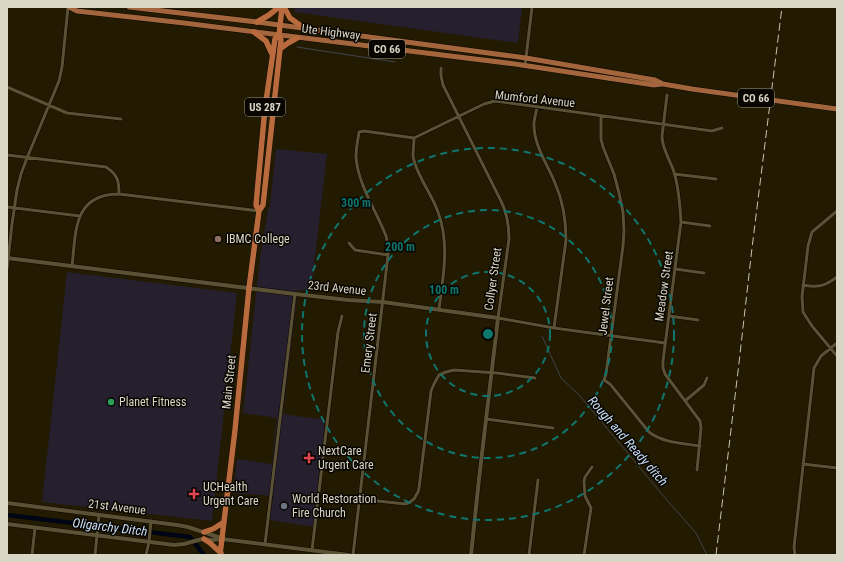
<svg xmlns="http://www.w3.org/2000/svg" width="844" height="562" font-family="'Roboto Condensed',sans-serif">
<rect width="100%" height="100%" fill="#221b01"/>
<path fill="#251f2e" d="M 295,7 L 522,7 L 518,43 L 294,12 Z
M 276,149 L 327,154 L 311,291 L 298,290 L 283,414 L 325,420 L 314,527 L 270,520 L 273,496 L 233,493 L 237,459 L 272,464 L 277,418 L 243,413 L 260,258 L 268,209 L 270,206 Z
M 67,272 L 237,293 L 212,521 L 42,502 Z"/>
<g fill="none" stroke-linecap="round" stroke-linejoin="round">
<path stroke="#41444a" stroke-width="1" d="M 202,7 L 205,7
M 297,47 L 395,62
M 542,336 L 561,378 L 580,396 L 666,499 L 696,533 L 707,555"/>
<path stroke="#000515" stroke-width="4.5" d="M 7,515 L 190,537 L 204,555"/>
<defs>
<path id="minor" d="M 525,66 L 532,7
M 441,68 L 441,76 L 443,85 L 501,201 C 507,213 509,225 509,239 L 498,318 L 554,328 L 665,343
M 7,87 L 67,113 L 121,119
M 667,95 L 662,136 C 662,149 670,160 674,172 C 679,188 680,205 681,222 L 663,361 L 663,368 L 665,374 L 700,421 L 701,428 L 697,470
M 537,107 C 536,112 535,117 534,122 C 533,145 547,163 555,183 C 563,201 566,221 566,240 L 554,328
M 601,116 L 601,139 L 603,147 L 614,174 L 619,193 L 623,212 L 624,231 L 623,246 L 606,374 L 604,380 L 610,384 L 649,432 C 663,443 682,443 700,446
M 414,138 C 414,144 413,150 413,156 C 416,175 432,194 438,212 C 450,244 443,277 439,309
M 7,155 L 106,167 C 118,175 119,181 119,194
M 674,174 L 716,179
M 7,207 L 80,216
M 837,211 L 812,232 L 808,246 L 802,297 L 803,312 L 812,326 L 837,356
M 681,222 L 710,226
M 349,243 L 355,250 L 388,255
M 72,266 C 76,232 73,194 119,194 L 259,211
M 7,269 L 12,224 L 17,190 L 21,174 L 27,158 L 59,81 L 62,67 L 68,7
M 675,269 L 704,273
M 803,285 C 818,288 825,286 837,277
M 669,316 L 698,320
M 685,401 L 704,385 L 707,378
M 486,419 L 553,428
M 803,464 L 837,468
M 360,499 L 405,504 L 410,502 L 414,499 L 418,492 L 419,488 L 431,391 L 434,384 L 439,375 L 446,372 L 454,370 L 497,373 L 535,378
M 265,544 L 295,294
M 312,550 L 338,332 L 342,316
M 32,555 L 35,528
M 95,555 L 99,515
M 146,555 L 149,542 L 151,521
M 353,555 L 388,255 L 388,245 L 386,236 C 376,210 358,185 356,157 C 356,148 358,140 359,132 L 364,131 L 414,138 L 484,104 L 495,101 L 712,131 L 722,128
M 529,555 L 538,480
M 584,555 L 591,508 L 585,496 L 584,481 L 585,477 L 592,467
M 795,555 L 794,547 L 814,368 L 821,356 L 837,343"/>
<path id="tertiary" d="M 7,258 L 295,294 L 348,300 L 383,302 L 498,318 L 479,479 L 471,555
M 7,503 L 177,525 L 188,527 L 221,538
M 7,524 L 174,545 L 184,544 L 202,539 L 213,540 L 222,539 L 349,555"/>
<path id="primary" d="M 69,7 L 77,11 L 184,23 L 515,64 L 654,85 L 662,84
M 129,7 L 257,22 L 526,58 L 608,72 L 655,80 L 663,84 L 692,89 L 837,109"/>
<path id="trunk" d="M 284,7 L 290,18 L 304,28
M 257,22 L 269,15 L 279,7
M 254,32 L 266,41 L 272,54
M 280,49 L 288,43 L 297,38
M 259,211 L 256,205 L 265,108 L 275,39 L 279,35
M 204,532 L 213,529 L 224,522
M 204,539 L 210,543 L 221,553
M 220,555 L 235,430 L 249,288 L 259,211 L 263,205 L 281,40 L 279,35 L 282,7"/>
</defs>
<use href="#minor" stroke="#0c0500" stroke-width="4"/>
<use href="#tertiary" stroke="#0c0500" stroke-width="5"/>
<use href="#primary" stroke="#0c0500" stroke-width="6"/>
<use href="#trunk" stroke="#0c0500" stroke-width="6"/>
<use href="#minor" stroke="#5b5236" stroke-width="3"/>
<use href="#tertiary" stroke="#5b5236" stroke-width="4"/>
<use href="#primary" stroke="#a2653c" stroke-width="5"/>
<use href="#trunk" stroke="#ba6b3e" stroke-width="5.5"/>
<path stroke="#c7c3b2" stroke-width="1" stroke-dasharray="8 4" stroke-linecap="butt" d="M 716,555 L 739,363 L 752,248 L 782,7"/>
</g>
<g fill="none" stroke="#0f766e" stroke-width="2" stroke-dasharray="7 5">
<circle cx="488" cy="334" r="62"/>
<circle cx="488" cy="334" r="124"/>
<circle cx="488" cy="334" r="186"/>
</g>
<circle fill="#8d6e63" stroke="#090601" stroke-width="1.5" cx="218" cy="239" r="4"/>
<circle fill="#2e9e5b" stroke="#090601" stroke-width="1.5" cx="111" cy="402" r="4"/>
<g fill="#e0444e" stroke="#090601" stroke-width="1.5">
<path d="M307 452h4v4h4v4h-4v4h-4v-4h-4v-4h4z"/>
<path d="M192 488h4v4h4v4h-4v4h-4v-4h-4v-4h4z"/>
</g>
<circle fill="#6b7280" stroke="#090601" stroke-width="1.5" cx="284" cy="506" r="4"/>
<g text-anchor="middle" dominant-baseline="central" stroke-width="3" stroke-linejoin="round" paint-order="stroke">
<g fill="#090601" stroke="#9b988b" stroke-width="1">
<rect x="369" y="40" width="36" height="18" rx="3"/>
<rect x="738" y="89" width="36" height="18" rx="3"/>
<rect x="245" y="98" width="40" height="18" rx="3"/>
</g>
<g font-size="11" font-weight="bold" fill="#dad6c6">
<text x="387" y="49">CO 66</text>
<text x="756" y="98">CO 66</text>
<text x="265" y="107">US 287</text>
</g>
<g font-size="12" fill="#dad6c6" stroke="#090601">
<text transform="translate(331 32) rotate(7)">Ute Highway</text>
<text transform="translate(535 99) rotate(6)">Mumford Avenue</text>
<text transform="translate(493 279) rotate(-82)">Collyer Street</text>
<text transform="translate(664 286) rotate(-82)">Meadow Street</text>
<text transform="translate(337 288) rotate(6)">23rd Avenue</text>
<text transform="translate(606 306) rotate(-83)">Jewel Street</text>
<text transform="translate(369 343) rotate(-83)">Emery Street</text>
<text transform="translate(229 382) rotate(-84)">Main Street</text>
<text transform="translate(117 507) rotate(7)">21st Avenue</text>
</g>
<g font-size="12" fill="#dad6c6" stroke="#090601" text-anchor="start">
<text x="226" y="239">IBMC College</text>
<text x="119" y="402">Planet Fitness</text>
<text x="318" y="451">NextCare<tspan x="318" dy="14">Urgent Care</tspan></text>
<text x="203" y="487">UCHealth<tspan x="203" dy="14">Urgent Care</tspan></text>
<text x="292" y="499">World Restoration<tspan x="292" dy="14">Fire Church</tspan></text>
</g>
<g font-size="13" font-style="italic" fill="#c7dff9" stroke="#090601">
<text transform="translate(628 441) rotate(49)">Rough and Ready ditch</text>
<text transform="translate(110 527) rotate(7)">Oligarchy Ditch</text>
</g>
</g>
<circle cx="488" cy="334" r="6" fill="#0f766e" stroke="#090601" stroke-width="2"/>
<g font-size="12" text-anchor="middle" font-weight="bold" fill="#0f766e" stroke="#090601" stroke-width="3" stroke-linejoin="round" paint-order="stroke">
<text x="356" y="207">300 m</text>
<text x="400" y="251">200 m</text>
<text x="444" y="294">100 m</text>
</g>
<rect width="844" height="562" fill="none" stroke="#dad6c6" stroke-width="16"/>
</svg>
